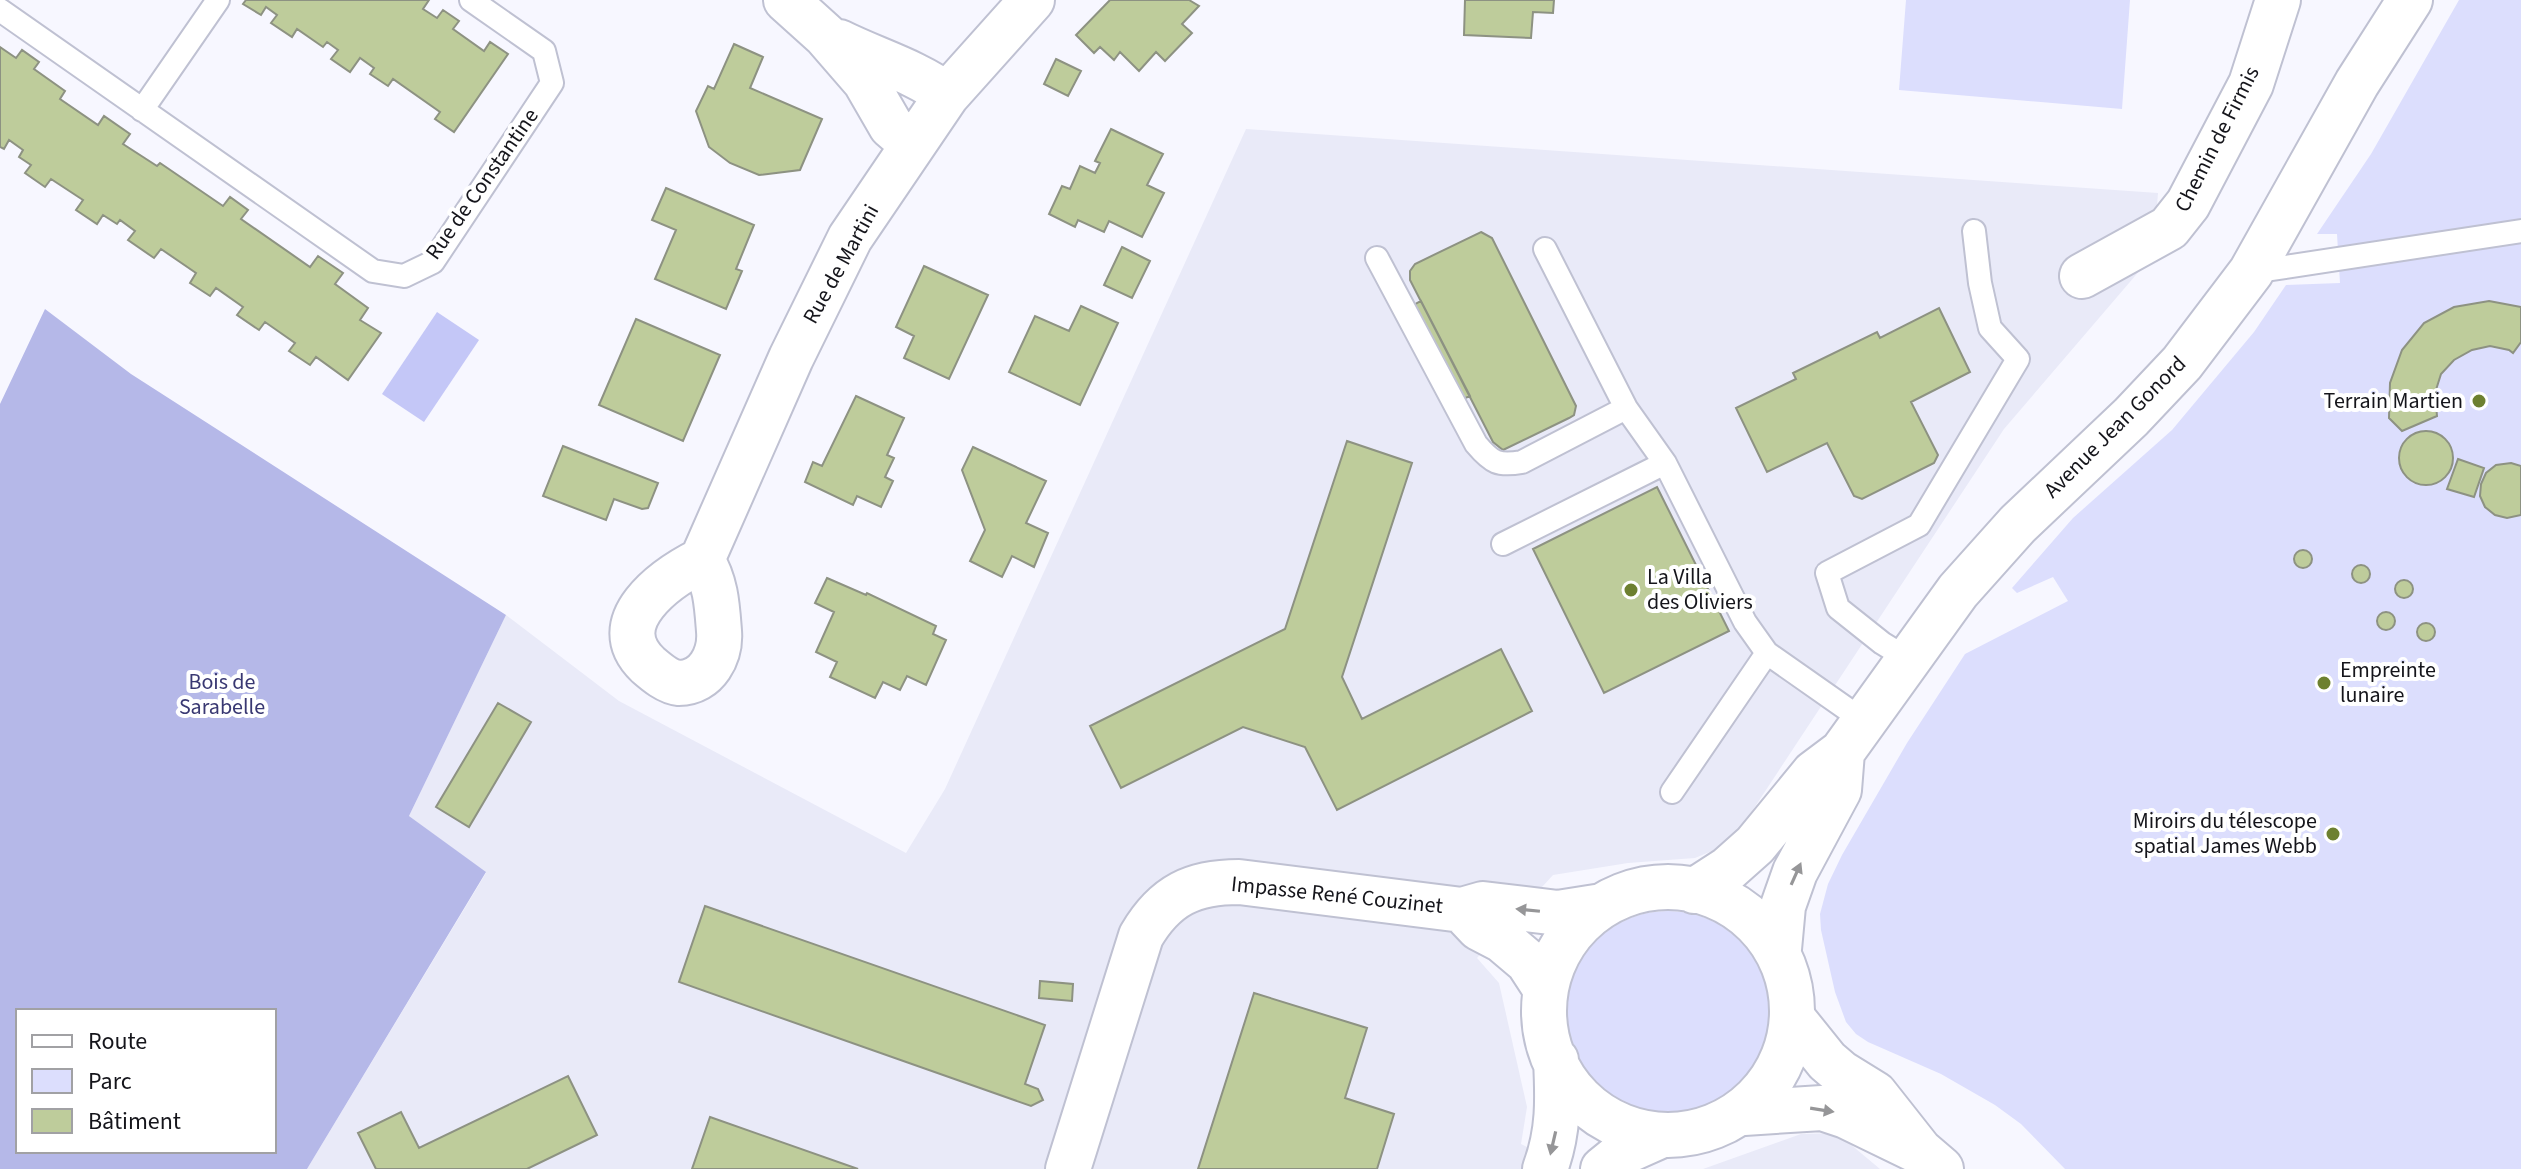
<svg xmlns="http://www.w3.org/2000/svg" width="2521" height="1169" font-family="'Source Sans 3',sans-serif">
<rect width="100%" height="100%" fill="#f7f7ff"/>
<path fill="#e9eaf8" d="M 1246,129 L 2158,193 L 2153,255 L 2004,429 L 1731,843 L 1695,858 L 1628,863 L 1553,875 L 1477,958 L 1499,983 L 1527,1107 L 1521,1144 L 1571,1169 L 307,1169 L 486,873 L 409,816 L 506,615 L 619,701 L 906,853 L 945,789 Z
M 1837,1133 L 1880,1169 L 1703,1169 L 1801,1134 Z"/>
<path fill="#dcdefd" d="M 1906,0 L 2130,0 L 2122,109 L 1899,90 Z
M 2459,0 L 2521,0 L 2521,1169 L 2065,1169 L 2021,1124 L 1995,1105 L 1941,1074 L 1868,1042 L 1856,1034 L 1846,1022 L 1835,992 L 1821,930 L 1820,914 L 1828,884 L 1842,855 L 1907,743 L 1965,654 L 2068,601 L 2053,577 L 2017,593 L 2012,588 L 2073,518 L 2172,430 L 2254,332 L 2286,285 L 2340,283 L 2337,234 L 2317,234 L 2371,154 Z
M1567 1012a101 101 0 1 1 202 0a101 101 0 1 1-202 0Z"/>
<path fill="#b5b8e8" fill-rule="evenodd" d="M 45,309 L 131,374 L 506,615 L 409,816 L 486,872 L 307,1169 L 0,1169 L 0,404 ZM 18,1011 L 274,1011 L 274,1151 L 18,1151 Z"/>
<path fill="#c4c7f7" d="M 437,312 L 479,340 L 424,422 L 382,394 Z"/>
<path fill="#becc9b" stroke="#8d9282" stroke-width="2" d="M 246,0 L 429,0 L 423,9 L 437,18 L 443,10 L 459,21 L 453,29 L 484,51 L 490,42 L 508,54 L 454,132 L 435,119 L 440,112 L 393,79 L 388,86 L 370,74 L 374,68 L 360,58 L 350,72 L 331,59 L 338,50 L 327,42 L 323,47 L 297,29 L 292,37 L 271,23 L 277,15 L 266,7 L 261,15 L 243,4 Z
M 1110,0 L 1189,0 L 1199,6 L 1182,24 L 1192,33 L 1165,61 L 1156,52 L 1139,71 L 1120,52 L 1114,60 L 1100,47 L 1094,53 L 1076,35 Z
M 1465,0 L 1554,0 L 1553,13 L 1533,12 L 1531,38 L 1464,35 Z
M 734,44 L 763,57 L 750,88 L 822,119 L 800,170 L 759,175 L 730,163 L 709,147 L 696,111 L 708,86 L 714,89 Z
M 0,47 L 16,58 L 22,50 L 39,62 L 34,69 L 65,91 L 60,99 L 98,125 L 104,116 L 130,134 L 123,144 L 157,166 L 160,163 L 223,206 L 230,197 L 248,210 L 241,219 L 310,267 L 318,256 L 343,273 L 335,284 L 368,308 L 360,320 L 381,333 L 348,380 L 316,357 L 310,365 L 289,351 L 295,343 L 265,322 L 259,330 L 237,315 L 243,307 L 216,288 L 210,296 L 190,283 L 196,273 L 161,249 L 154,258 L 128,240 L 135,231 L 120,220 L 117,224 L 103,215 L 97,224 L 76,210 L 83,200 L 51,179 L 45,187 L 25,173 L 31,165 L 19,157 L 23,150 L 9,140 L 4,149 L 0,147 Z
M 1056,59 L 1081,71 L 1068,96 L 1044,84 Z
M 1111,129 L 1163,154 L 1147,185 L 1164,193 L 1142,237 L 1109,221 L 1104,232 L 1078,220 L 1075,227 L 1049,214 L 1062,186 L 1070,189 L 1080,166 L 1095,173 L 1100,163 L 1095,161 Z
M 666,188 L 754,225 L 736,269 L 742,271 L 726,309 L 655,279 L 676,230 L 652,220 Z
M 1481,232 L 1492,238 L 1576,406 L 1574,415 L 1569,418 L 1503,450 L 1493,442 L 1410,280 L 1410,271 L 1415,264 Z
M 1122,247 L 1150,261 L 1132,298 L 1104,285 Z
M 924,266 L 988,295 L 949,379 L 904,358 L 914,336 L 896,327 Z
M 1421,301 L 1470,396 L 1461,400 L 1412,306 Z
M 2489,301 L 2521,307 L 2521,342 L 2513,353 L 2509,350 L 2490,346 L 2472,350 L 2454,360 L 2441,374 L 2435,393 L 2437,416 L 2402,431 L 2389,418 L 2390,383 L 2402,350 L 2424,323 L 2454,307 Z
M 1081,306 L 1118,323 L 1080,405 L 1009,372 L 1035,316 L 1069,331 Z
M 1939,308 L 1970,372 L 1911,402 L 1938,455 L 1934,463 L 1862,499 L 1854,496 L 1827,443 L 1767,472 L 1736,408 L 1796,379 L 1793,373 L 1877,332 L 1880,338 Z
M 636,319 L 720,355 L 683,441 L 599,405 Z
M 856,396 L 904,418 L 887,455 L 894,458 L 885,477 L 893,481 L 881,507 L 857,496 L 853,505 L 805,482 L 813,462 L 822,466 Z
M2399 458a27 27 0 1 1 54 0a27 27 0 1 1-54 0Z
M 1347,441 L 1412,463 L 1342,677 L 1362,719 L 1501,649 L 1532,711 L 1337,810 L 1305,747 L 1243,727 L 1121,788 L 1090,726 L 1285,629 Z
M 563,446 L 658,483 L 648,508 L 642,509 L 614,499 L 606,520 L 543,496 Z
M 973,447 L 1046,481 L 1026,523 L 1048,533 L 1034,567 L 1012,556 L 1002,577 L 970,561 L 985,530 L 962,470 Z
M 2458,459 L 2484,468 L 2474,497 L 2447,489 Z
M 2511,463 L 2521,466 L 2521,515 L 2507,518 L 2495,515 L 2485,507 L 2480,496 L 2481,484 L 2486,473 L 2496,465 Z
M 1657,487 L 1729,631 L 1604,693 L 1533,549 Z
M2294 559a9 9 0 1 1 18 0a9 9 0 1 1-18 0Z
M2352 574a9 9 0 1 1 18 0a9 9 0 1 1-18 0Z
M 827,578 L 866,595 L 867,593 L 936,626 L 933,634 L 946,640 L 926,685 L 907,676 L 900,690 L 883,682 L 875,698 L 830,677 L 837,662 L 816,652 L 834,612 L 815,603 Z
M2395 589a9 9 0 1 1 18 0a9 9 0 1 1-18 0Z
M2377 621a9 9 0 1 1 18 0a9 9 0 1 1-18 0Z
M2417 632a9 9 0 1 1 18 0a9 9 0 1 1-18 0Z
M 498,703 L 531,722 L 469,827 L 436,807 Z
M 705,906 L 1045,1025 L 1025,1084 L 1038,1089 L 1043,1100 L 1031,1106 L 679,982 Z
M 1040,981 L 1073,984 L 1072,1001 L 1039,998 Z
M 1254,993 L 1367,1028 L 1345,1098 L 1394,1114 L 1377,1169 L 1198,1169 Z
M 568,1076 L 597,1135 L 527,1169 L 376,1169 L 358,1133 L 401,1112 L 419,1148 Z
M 710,1117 L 858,1169 L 692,1169 Z"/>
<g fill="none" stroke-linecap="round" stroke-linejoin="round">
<defs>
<path id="lane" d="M 0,10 L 373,271 L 404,276 L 433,262 L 552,83 L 544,51 L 471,0
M 142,110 L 218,0
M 1545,249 L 1626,408 L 1665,463 L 1745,622 L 1767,653 L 1864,721
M 1377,258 L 1476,444 C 1492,463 1498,466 1522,462 L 1626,408
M 2252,272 L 2521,231
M 1503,544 L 1665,463
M 1908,659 L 1882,643 L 1838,608 L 1827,573 L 1919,525 L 2018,359 L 1990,328 L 1980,283 L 1974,231
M 1672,792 L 1767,653"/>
<path id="street" d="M 786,0 L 826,36 L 865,81 L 891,126 L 912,144
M 839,42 C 875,60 915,71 947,95
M 2082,276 L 2169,228 L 2188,204 L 2251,84 L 2278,0
M 702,560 L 791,358 L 850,238 L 947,95 L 1032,0
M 702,560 C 716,583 717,605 719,631 C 721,655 707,683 679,683 C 668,682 656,672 648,665 C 603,622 666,578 702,560 Z
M 1462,910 L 1479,928 L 1502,940 L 1528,962 L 1545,988
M 1794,1020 L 1827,1061 L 1841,1073 L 1875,1094 L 1920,1151 L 1941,1169
M 1744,1113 L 1822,1108 L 1846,1116 L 1914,1149
M 1068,1169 L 1141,936 C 1165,895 1193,882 1239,882 L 1462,910 L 1483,904 L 1558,913 L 1596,907"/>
<path id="secondary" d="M1544 1011a124 124 0 1 1 248 0a124 124 0 1 1-248 0Z
M 1694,891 L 1728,869 L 1755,845 L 1814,773 L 1842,752 L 1958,591 L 2018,524 L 2131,417 L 2182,363 L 2251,272 L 2357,83 L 2410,0
M 1779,949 L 1783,906 L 1795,872 L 1839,790 L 1842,752
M 1545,1169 C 1559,1132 1558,1099 1556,1060
M 1603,1169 L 1624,1152 L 1660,1136"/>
</defs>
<use href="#lane" stroke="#bfc1d2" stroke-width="26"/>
<use href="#street" stroke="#bfc1d2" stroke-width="48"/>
<use href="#secondary" stroke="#bfc1d2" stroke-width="48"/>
<use href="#lane" stroke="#fff" stroke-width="22"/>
<use href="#street" stroke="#fff" stroke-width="44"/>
<use href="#secondary" stroke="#fff" stroke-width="44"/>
</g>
<defs><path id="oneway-solid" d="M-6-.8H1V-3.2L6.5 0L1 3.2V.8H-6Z" transform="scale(2)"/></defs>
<g fill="#969698">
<use href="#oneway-solid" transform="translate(1796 874) rotate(-66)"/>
<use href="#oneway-solid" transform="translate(1528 910) rotate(-174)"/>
<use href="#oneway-solid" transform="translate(1822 1110) rotate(9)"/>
<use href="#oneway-solid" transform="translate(1553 1143) rotate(103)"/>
</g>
<g fill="#6d8030" stroke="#fff" stroke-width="3">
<circle cx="2479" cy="401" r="8"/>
<circle cx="1631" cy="590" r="8"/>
<circle cx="2324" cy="683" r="8"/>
<circle cx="2333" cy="834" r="8"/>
</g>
<g text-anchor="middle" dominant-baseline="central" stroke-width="8" stroke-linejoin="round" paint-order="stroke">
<g font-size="22" fill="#15151b" stroke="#fff">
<text transform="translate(2217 139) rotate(-63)">Chemin de Firmis</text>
<text transform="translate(482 184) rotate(-55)">Rue de Constantine</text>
<text transform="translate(841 264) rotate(-61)">Rue de Martini</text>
<text transform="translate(2115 427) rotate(-45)">Avenue Jean Gonord</text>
<text transform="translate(1337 895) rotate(6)">Impasse René Couzinet</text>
</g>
<g font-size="22" fill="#15151b" stroke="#fff" text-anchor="end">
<text x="2463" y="401">Terrain Martien</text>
<text x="1647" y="577" text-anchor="start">La Villa<tspan x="1647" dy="25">des Oliviers</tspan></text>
<text x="2340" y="670" text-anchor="start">Empreinte<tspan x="2340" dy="25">lunaire</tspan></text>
<text x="2317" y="821">Miroirs du télescope<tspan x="2317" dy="25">spatial James Webb</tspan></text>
</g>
<g font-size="22" fill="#393872" stroke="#fff">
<text x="222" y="682">Bois de<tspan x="222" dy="25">Sarabelle</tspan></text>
</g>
</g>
<rect x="16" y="1009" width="260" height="144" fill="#ffffff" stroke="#a1a1a4" stroke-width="2"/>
<rect x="32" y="1035" width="40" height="12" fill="#ffffff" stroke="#a1a1a4" stroke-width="2"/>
<text x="88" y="1049" font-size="24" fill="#15151b">Route</text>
<rect x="32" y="1069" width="40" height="24" fill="#dcdefd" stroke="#a1a1a4" stroke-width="2"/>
<text x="88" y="1089" font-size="24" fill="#15151b">Parc</text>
<rect x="32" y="1109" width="40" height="24" fill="#becc9b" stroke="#a1a1a4" stroke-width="2"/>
<text x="88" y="1129" font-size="24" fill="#15151b">Bâtiment</text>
</svg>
